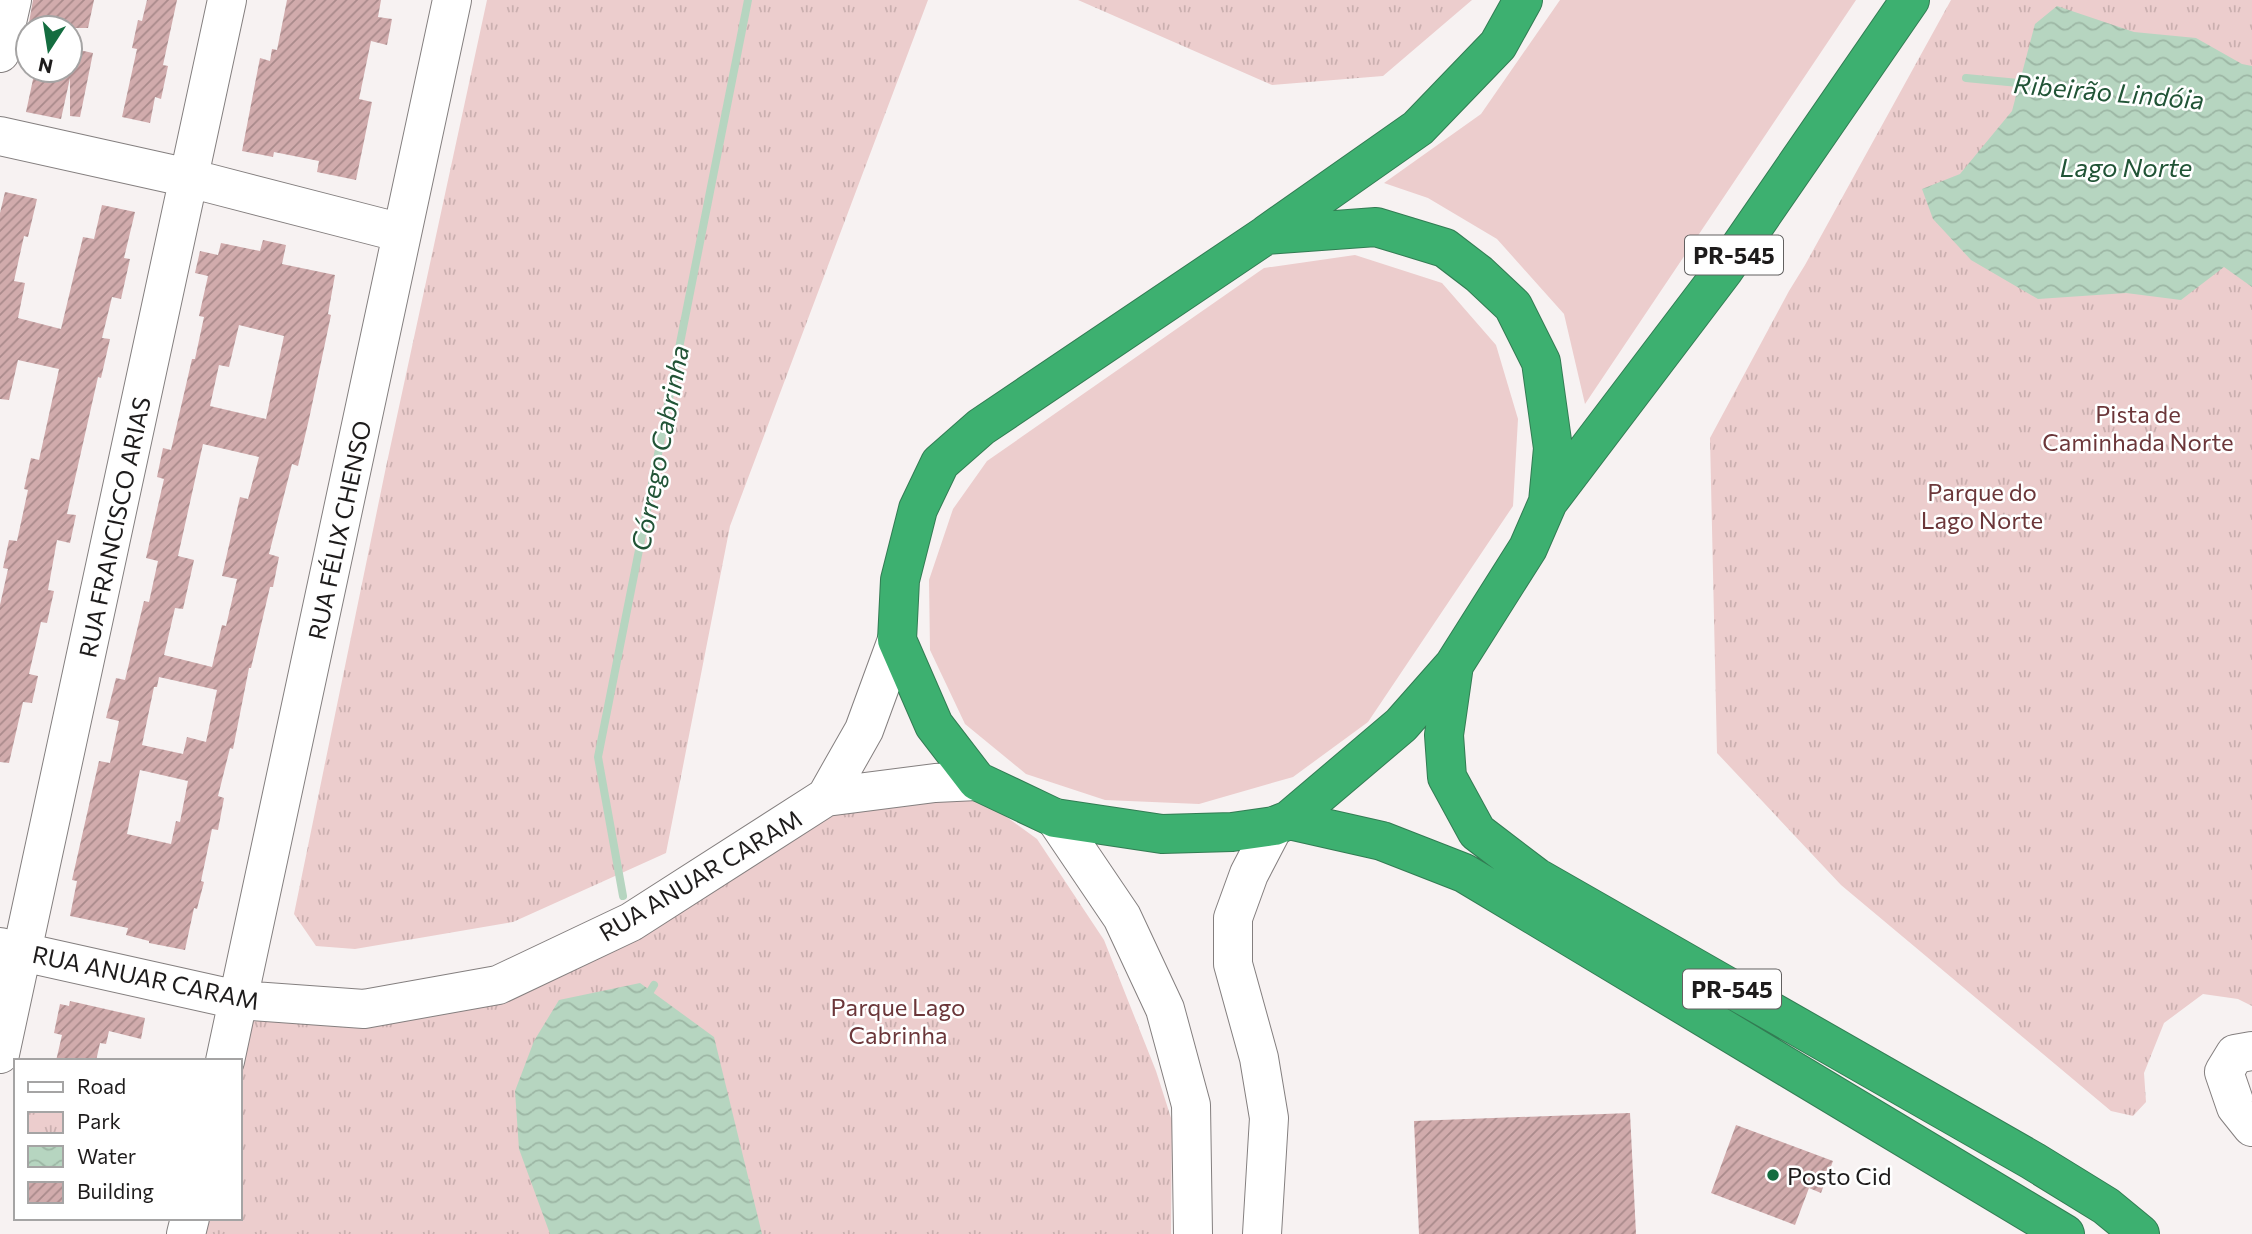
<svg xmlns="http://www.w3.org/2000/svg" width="2252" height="1234" font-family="Commissioner,sans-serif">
<defs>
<pattern id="park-tufts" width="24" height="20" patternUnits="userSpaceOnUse" patternTransform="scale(1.75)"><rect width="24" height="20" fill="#eccdcd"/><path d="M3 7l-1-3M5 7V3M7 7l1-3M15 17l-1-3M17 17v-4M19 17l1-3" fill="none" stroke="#caafaf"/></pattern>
<pattern id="water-waves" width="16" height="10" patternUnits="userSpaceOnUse" patternTransform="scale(1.75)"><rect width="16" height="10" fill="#b6d5c0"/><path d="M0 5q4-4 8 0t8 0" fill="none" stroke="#9cb6a4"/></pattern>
<pattern id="building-hatch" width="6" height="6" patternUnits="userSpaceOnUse" patternTransform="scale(1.75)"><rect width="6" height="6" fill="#d1abac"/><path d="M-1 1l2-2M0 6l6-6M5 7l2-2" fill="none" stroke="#a98a8b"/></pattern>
</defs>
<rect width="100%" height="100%" fill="#f7f2f2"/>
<path fill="#eccdcd" d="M 1560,0 L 1856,0 L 1585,404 L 1564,314 L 1497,239 L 1428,198 L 1384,183 L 1481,114 Z
M 1355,255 L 1442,283 L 1496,345 L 1518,419 L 1513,506 L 1368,722 L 1293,777 L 1199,804 L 1105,800 L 1026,774 L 965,724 L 930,650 L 929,580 L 953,509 L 987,461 L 1264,268 Z"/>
<path fill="url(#park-tufts)" d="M 487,0 L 928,0 L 730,526 L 666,853 L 513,922 L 355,949 L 316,946 L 294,914 L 386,467 Z
M 1078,0 L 1472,0 L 1383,76 L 1272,85 Z
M 1951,0 L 2252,0 L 2252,1006 L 2238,999 L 2203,994 L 2164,1023 L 2144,1073 L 2146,1102 L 2133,1116 L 2111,1111 L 1841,885 L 1717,753 L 1710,438 L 1789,291 L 1805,265 Z
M 975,794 L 1037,839 L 1104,940 L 1156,1071 L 1172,1121 L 1171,1234 L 204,1234 L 208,1218 L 240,1218 L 240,1072 L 251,1020 L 499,1000 L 825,811 Z"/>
<path fill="url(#water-waves)" d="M 2057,6 L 2134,32 L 2196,38 L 2242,64 L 2252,66 L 2252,287 L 2224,267 L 2181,300 L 2126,293 L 2038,299 L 1971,260 L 1933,219 L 1922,189 L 1960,174 L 2012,111 L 2035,24 Z
M 640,983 L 714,1037 L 762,1234 L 550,1234 L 519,1149 L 515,1091 L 534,1041 L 559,1000 Z"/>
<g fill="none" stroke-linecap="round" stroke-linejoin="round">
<path stroke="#b6d5c0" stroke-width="8" d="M 1966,78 L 2029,84
M 623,896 L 598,757 L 748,0
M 646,998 L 654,985"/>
</g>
<path fill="url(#building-hatch)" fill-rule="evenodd" d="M 33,0 L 94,0 L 88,28 L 28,28 Z
M 147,0 L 177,0 L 163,65 L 168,66 L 161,99 L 155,97 L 150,123 L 122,117 L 137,49 L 132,48 L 138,20 L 142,21 Z
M 287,0 L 381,0 L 378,17 L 392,19 L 387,45 L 371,41 L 359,99 L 372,102 L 356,180 L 317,172 L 319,161 L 274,152 L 273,157 L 242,151 L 260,58 L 270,61 L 272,49 L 277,50 Z
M 70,48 L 93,53 L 80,117 L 70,116 L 70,78 L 61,119 L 26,112 L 35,70 L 70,70 Z
M 5,192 L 37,199 L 28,237 L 24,236 L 14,281 L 25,283 L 18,318 L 61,329 L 83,237 L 94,239 L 102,205 L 135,212 L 124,258 L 130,259 L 121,299 L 112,297 L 102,338 L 110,339 L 101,378 L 98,377 L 67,514 L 76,515 L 70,543 L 57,540 L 48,590 L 54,591 L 47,623 L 41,622 L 29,674 L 38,676 L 32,703 L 23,702 L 9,763 L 0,762 L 0,605 L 8,569 L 3,568 L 9,540 L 17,541 L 28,490 L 24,489 L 31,458 L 39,460 L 59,369 L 18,360 L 9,400 L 0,399 L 0,213 Z
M 263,240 L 286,245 L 282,264 L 335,275 L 328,314 L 331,315 L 309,419 L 298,466 L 292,464 L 269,554 L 279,557 L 273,587 L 270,587 L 251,668 L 249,668 L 233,749 L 230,748 L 218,796 L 224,798 L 218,830 L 212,829 L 201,881 L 204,882 L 197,909 L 194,908 L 185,950 L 149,943 L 149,941 L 126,935 L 128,928 L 70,916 L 77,881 L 72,880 L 99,761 L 110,763 L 119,721 L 106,718 L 116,678 L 125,680 L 144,601 L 149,602 L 158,561 L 146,558 L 164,479 L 157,477 L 163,448 L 171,450 L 192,359 L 195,359 L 204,317 L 199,316 L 208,276 L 195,273 L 200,251 L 218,255 L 221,243 L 260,251 ZM 239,325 L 284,336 L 266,419 L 210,406 L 219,365 L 229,367 ZM 203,444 L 259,457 L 248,499 L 240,497 L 222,576 L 237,579 L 226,626 L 222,625 L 212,667 L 164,655 L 175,608 L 183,609 L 194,560 L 178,556 ZM 159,677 L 217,690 L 206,742 L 187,737 L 183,754 L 142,745 L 154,687 L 157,687 ZM 140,770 L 188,781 L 180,822 L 176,821 L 171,844 L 127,834 Z
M 70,1001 L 145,1018 L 141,1039 L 109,1031 L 106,1044 L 100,1043 L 96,1061 L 56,1061 L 62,1035 L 54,1033 L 60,1004 L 69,1006 Z
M 1630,1113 L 1636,1234 L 1419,1234 L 1414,1121 Z
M 1736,1125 L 1833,1161 L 1821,1193 L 1809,1188 L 1795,1225 L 1711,1193 Z"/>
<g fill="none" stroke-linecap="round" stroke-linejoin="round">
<defs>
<path id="minor" d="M 0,53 L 12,0
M 0,136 L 189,178 L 402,233
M 826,797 L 864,730 L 897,640
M 1055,818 L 1122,917 L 1165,1009 L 1191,1105 L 1193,1234
M 0,947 L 238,1000 L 364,1009 L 498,985 L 631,922 L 826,797 L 935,783 L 977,781
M 2252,1051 L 2235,1054 L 2224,1072 L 2236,1107 L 2252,1127
M 0,1054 L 227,0
M 225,1061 L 452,0
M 186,1234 L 190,1218
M 1262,1234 L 1269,1118 L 1259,1058 L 1233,964 L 1233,918 L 1249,874 L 1274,826"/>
<path id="highway" d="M 1376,227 L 1445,248 L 1479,274 L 1513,306 L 1541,362 L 1553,448 L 1548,502 L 1528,548 L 1454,665 L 1401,725 L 1289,820 L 1274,826 L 1232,832 L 1162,834 L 1055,818 L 977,781 L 934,725 L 897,640 L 900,580 L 918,509 L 940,463 L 981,427 L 1266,235 Z
M 1267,234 L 1418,128 L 1498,45 L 1523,0
M 1548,502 L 1724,270 L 1910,0
M 1454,665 L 1444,735 L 1447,777 L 1477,832 L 1536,877 L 2033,1161 L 2106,1206 L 2140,1234
M 1289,820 L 1382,841 L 1464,873 L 2065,1234"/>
</defs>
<use href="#minor" stroke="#847f7f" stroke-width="40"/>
<use href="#highway" stroke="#327c53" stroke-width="40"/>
<use href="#minor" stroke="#fff" stroke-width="38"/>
<use href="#highway" stroke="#3db070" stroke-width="38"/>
</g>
<circle fill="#146d40" stroke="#fff" stroke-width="2.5" cx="1773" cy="1175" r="7"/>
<g text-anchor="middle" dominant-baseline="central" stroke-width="5" stroke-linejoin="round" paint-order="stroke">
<g fill="#fff" stroke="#626060" stroke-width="2">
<rect x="1685" y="235.5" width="98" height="39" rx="5"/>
<rect x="1683" y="969.5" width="98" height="39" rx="5"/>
</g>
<g font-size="23" font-weight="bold" fill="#1e1c1c">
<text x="1734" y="255">PR-545</text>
<text x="1732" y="989">PR-545</text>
</g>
<g font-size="24" fill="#6b3639" stroke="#fff">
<text x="2138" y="413">Pista de<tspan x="2138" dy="28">Caminhada Norte</tspan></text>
<text x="1982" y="491">Parque do<tspan x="1982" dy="28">Lago Norte</tspan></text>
<text x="898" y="1006">Parque Lago<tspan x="898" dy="28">Cabrinha</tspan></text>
</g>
<g font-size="24" fill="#1e1c1c" stroke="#fff">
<text transform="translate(114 527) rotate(-78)">RUA FRANCISCO ARIAS</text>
<text transform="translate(339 530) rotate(-78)">RUA FÉLIX CHENSO</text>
<text transform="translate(700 875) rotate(-31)">RUA ANUAR CARAM</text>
<text transform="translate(146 977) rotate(12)">RUA ANUAR CARAM</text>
</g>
<g font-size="24" fill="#1e1c1c" stroke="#fff" text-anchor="start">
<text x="1787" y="1175">Posto Cid</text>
</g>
<g font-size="26" font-style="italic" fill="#215436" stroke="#fff">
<text transform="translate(2109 91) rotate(5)">Ribeirão Lindóia</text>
<text x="2126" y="166">Lago Norte</text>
<text transform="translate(659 448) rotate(-79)">Córrego Cabrinha</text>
</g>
</g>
<rect x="14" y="1059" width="228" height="161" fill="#ffffff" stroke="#a5a4a4" stroke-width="2"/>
<rect x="28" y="1082" width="35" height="10" fill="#ffffff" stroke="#a5a4a4" stroke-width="2"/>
<text x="77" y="1094" font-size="21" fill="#1e1c1c">Road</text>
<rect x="28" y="1112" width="35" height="21" fill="url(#park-tufts)" stroke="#a5a4a4" stroke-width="2"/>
<text x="77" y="1129" font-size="21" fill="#1e1c1c">Park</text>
<rect x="28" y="1146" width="35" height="21" fill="url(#water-waves)" stroke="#a5a4a4" stroke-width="2"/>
<text x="77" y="1164" font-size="21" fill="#1e1c1c">Water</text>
<rect x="28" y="1182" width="35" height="21" fill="url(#building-hatch)" stroke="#a5a4a4" stroke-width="2"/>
<text x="77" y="1199" font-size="21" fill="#1e1c1c">Building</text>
<g transform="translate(49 49) rotate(192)"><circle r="33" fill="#ffffff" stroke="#a5a4a4" stroke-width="2"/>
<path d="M0-5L12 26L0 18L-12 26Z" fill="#146d40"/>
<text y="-10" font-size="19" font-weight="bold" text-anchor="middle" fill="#1e1c1c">N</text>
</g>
</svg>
